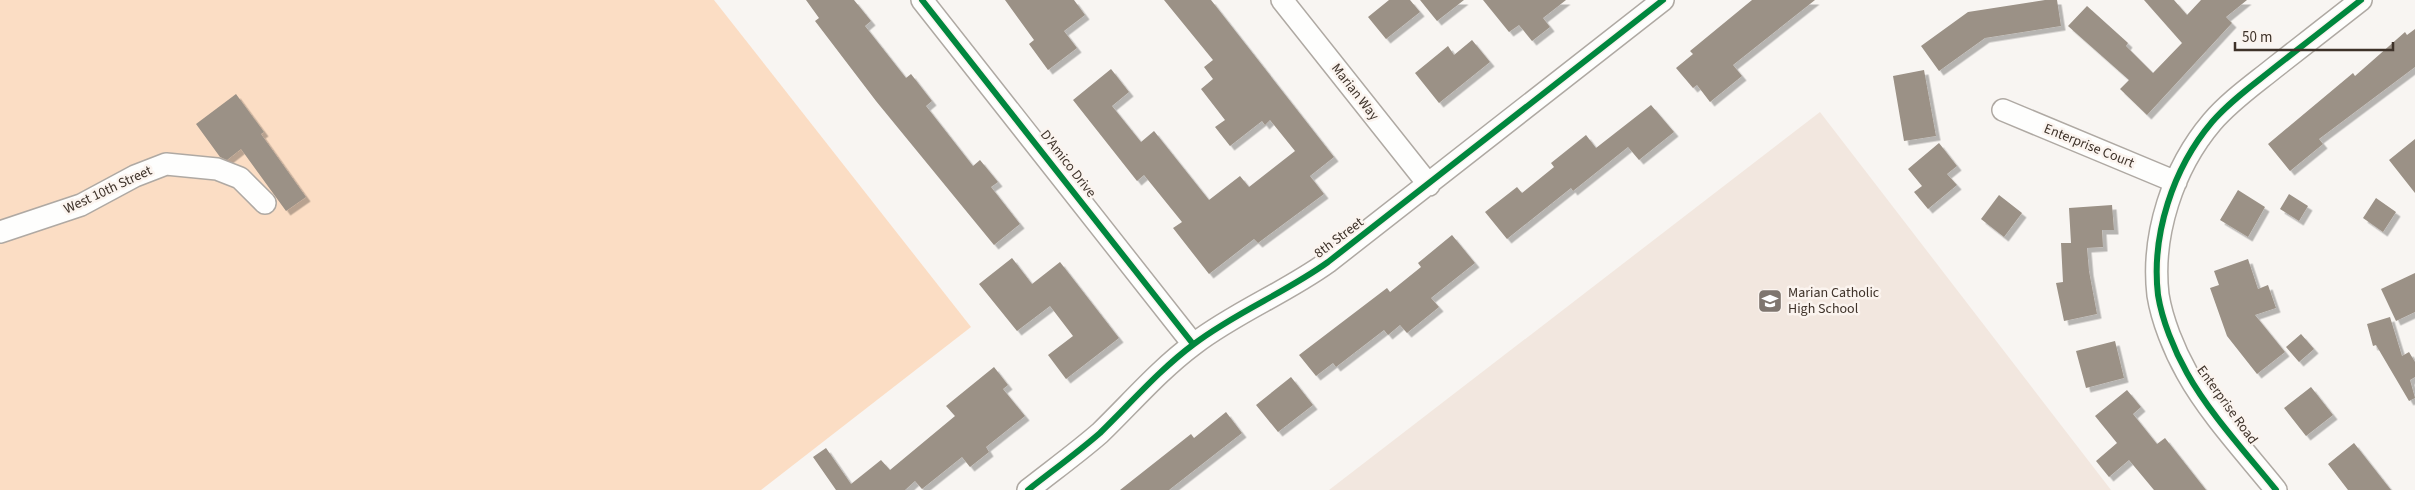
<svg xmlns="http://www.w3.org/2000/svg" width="2415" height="490" font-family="'Source Sans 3',sans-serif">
<defs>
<filter id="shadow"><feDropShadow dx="4.5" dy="4.5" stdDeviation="0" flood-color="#0004"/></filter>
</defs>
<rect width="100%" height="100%" fill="#f8f5f2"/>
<path fill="#f2e7df" d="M 1820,112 L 2111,490 L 1329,490 Z"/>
<path fill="#fbddc4" d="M 0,0 L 714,0 L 971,327 L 761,490 L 0,490 Z"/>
<path fill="#9b9186" filter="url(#shadow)" d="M 806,0 L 854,0 L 871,21 L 865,26 L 906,78 L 911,74 L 932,101 L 926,106 L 973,166 L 980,160 L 998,182 L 991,187 L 1020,224 L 994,245 L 876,101 L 815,21 L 819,18 Z
M 1005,0 L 1074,0 L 1085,15 L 1064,31 L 1077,48 L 1048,70 L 1029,44 L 1034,40 Z
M 1164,0 L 1211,0 L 1334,157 L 1310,176 L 1324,194 L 1258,243 L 1254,239 L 1209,274 L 1173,228 L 1182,222 L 1144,175 L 1137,181 L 1073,100 L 1111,69 L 1129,92 L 1112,106 L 1141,142 L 1154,131 L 1209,200 L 1240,176 L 1249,187 L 1295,151 L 1270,120 L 1265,125 L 1262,121 L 1230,146 L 1215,127 L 1225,120 L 1201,89 L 1213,79 L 1204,67 L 1213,60 Z
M 1389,0 L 1410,0 L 1420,12 L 1386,39 L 1368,17 Z
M 1420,0 L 1464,0 L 1437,21 Z
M 1483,0 L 1566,0 L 1543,18 L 1550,27 L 1532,41 L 1519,25 L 1509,32 Z
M 1752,0 L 1815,0 L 1733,65 L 1742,76 L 1710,102 L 1697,85 L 1693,88 L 1676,68 L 1693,54 L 1690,51 Z
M 2045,0 L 2057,0 L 2061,26 L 1985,38 L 1939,71 L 1921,46 L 1968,12 Z
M 2144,0 L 2174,0 L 2187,15 L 2201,0 L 2247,0 L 2226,17 L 2232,23 L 2147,115 L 2120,89 L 2129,80 L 2068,26 L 2087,6 L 2128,43 L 2126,46 L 2153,73 L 2182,43 Z
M 2415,29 L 2415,67 L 2319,139 L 2323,144 L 2290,171 L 2268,144 L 2353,73 L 2355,76 L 2405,32 L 2407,35 Z
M 1472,40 L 1490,62 L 1439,103 L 1415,73 L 1448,46 L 1454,55 Z
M 1924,70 L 1936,136 L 1904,141 L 1893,76 Z
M 236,94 L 264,132 L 261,134 L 306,197 L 286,211 L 241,149 L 227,160 L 220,157 L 196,124 Z
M 1651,105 L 1674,132 L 1639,160 L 1628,147 L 1573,191 L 1571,188 L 1507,239 L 1485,212 L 1517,187 L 1522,193 L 1554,167 L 1551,163 L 1586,135 L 1596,148 Z
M 2415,139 L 2415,193 L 2389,160 Z
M 1939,143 L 1957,166 L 1947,174 L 1957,185 L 1928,209 L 1914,192 L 1922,186 L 1908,169 Z
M 2238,190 L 2265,207 L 2248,237 L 2220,220 Z
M 2289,194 L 2308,206 L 2299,221 L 2280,209 Z
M 1999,195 L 2022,213 L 2004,237 L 1981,219 Z
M 2376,198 L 2396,212 L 2383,232 L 2363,218 Z
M 2112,205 L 2114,230 L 2102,230 L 2103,247 L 2087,248 L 2089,271 L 2097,314 L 2064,321 L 2056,283 L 2063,282 L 2061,243 L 2071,243 L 2069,208 Z
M 1452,235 L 1475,263 L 1431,298 L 1439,307 L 1407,333 L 1400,325 L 1388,335 L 1384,330 L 1336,367 L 1333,363 L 1316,376 L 1299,355 L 1387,288 L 1390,292 L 1421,267 L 1418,263 Z
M 1012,258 L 1032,284 L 1060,262 L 1119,338 L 1066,379 L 1048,355 L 1073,336 L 1050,306 L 1017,331 L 979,284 Z
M 2248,259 L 2258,289 L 2268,285 L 2276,308 L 2255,315 L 2285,352 L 2257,374 L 2227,336 L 2210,288 L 2219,285 L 2214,271 Z
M 2415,273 L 2415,312 L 2396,321 L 2381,289 Z
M 2390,317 L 2402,356 L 2409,352 L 2415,362 L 2415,377 L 2410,380 L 2415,398 L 2409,401 L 2376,345 L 2373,346 L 2367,324 Z
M 2301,334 L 2314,349 L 2299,362 L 2286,347 Z
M 2115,341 L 2124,378 L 2086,388 L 2076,351 Z
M 994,367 L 1008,385 L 1003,389 L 1025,416 L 986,447 L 989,452 L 970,467 L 962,457 L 922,489 L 915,481 L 905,490 L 836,490 L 813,457 L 826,448 L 851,484 L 881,460 L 890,470 L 955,416 L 946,406 Z
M 1291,377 L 1313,405 L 1278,432 L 1256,405 Z
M 2311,387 L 2333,415 L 2306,436 L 2284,408 Z
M 2127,390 L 2141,407 L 2133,414 L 2157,444 L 2165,438 L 2206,490 L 2154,490 L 2129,460 L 2109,477 L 2096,461 L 2117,443 L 2095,416 Z
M 1226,412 L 1242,433 L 1169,490 L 1120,490 L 1191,434 L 1194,438 Z
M 2354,443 L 2391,490 L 2348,490 L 2328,464 Z"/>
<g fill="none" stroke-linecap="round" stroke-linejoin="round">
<defs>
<path id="minor" d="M 922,0 L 1193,344
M 1282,0 L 1429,185
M 2003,110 L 2176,182
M 0,232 L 81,205 L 135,176 L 166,164 L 217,169 L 240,178 L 265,203
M 1028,490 C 1052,471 1077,453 1100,433 C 1131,403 1159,370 1194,344 C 1236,312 1285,293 1328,262 L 1663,0
M 2276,490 C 2247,454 2209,413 2187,373 C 2174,350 2162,320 2158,295 C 2151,235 2173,168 2212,122 C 2230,101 2253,85 2274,68 C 2303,45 2332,23 2361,0"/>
</defs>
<use href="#minor" stroke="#afa9a3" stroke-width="24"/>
<use href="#minor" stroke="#fefefd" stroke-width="21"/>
<defs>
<path id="cycleway" d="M 922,0 L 1193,344
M 1028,490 C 1052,471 1077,453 1100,433 C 1131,403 1159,370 1194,344 C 1236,312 1285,293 1328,262 L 1663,0
M 2276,490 C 2247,454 2209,413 2187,373 C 2174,350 2162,320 2158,295 C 2151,235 2173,168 2212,122 C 2230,101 2253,85 2274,68 C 2303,45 2332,23 2361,0"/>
</defs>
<use href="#cycleway" stroke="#fbf4ef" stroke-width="9"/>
<use href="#cycleway" stroke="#00873e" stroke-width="6"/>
</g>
<defs>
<symbol id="school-square" viewBox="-11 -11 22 22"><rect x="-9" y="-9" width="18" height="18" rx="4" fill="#7f766f" stroke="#fbf4ef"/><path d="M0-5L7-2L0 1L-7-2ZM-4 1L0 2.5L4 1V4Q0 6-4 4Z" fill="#fff"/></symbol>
</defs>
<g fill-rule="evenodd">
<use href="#school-square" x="1756" y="287" width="28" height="28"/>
</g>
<g text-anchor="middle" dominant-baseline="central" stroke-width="5" stroke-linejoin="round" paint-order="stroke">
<g font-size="14" fill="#3e3229" stroke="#fbf4ef">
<text transform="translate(1355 92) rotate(52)">Marian Way</text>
<text transform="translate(2089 146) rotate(22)">Enterprise Court</text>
<text transform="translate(1068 164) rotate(52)">D'Amico Drive</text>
<text transform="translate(108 190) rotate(-25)">West 10th Street</text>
<text transform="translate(1339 238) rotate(-37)">8th Street</text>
<text transform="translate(2227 405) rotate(54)">Enterprise Road</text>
</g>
<g font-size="14" fill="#3e3229" stroke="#fbf4ef" text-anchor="start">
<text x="1788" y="293">Marian Catholic<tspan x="1788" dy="16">High School</tspan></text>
</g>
</g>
<path d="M2235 42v8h158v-8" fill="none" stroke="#3e3229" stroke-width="2.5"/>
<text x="2242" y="42" font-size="15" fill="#3e3229" stroke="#fbf4ef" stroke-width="4" paint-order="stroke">50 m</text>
</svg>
